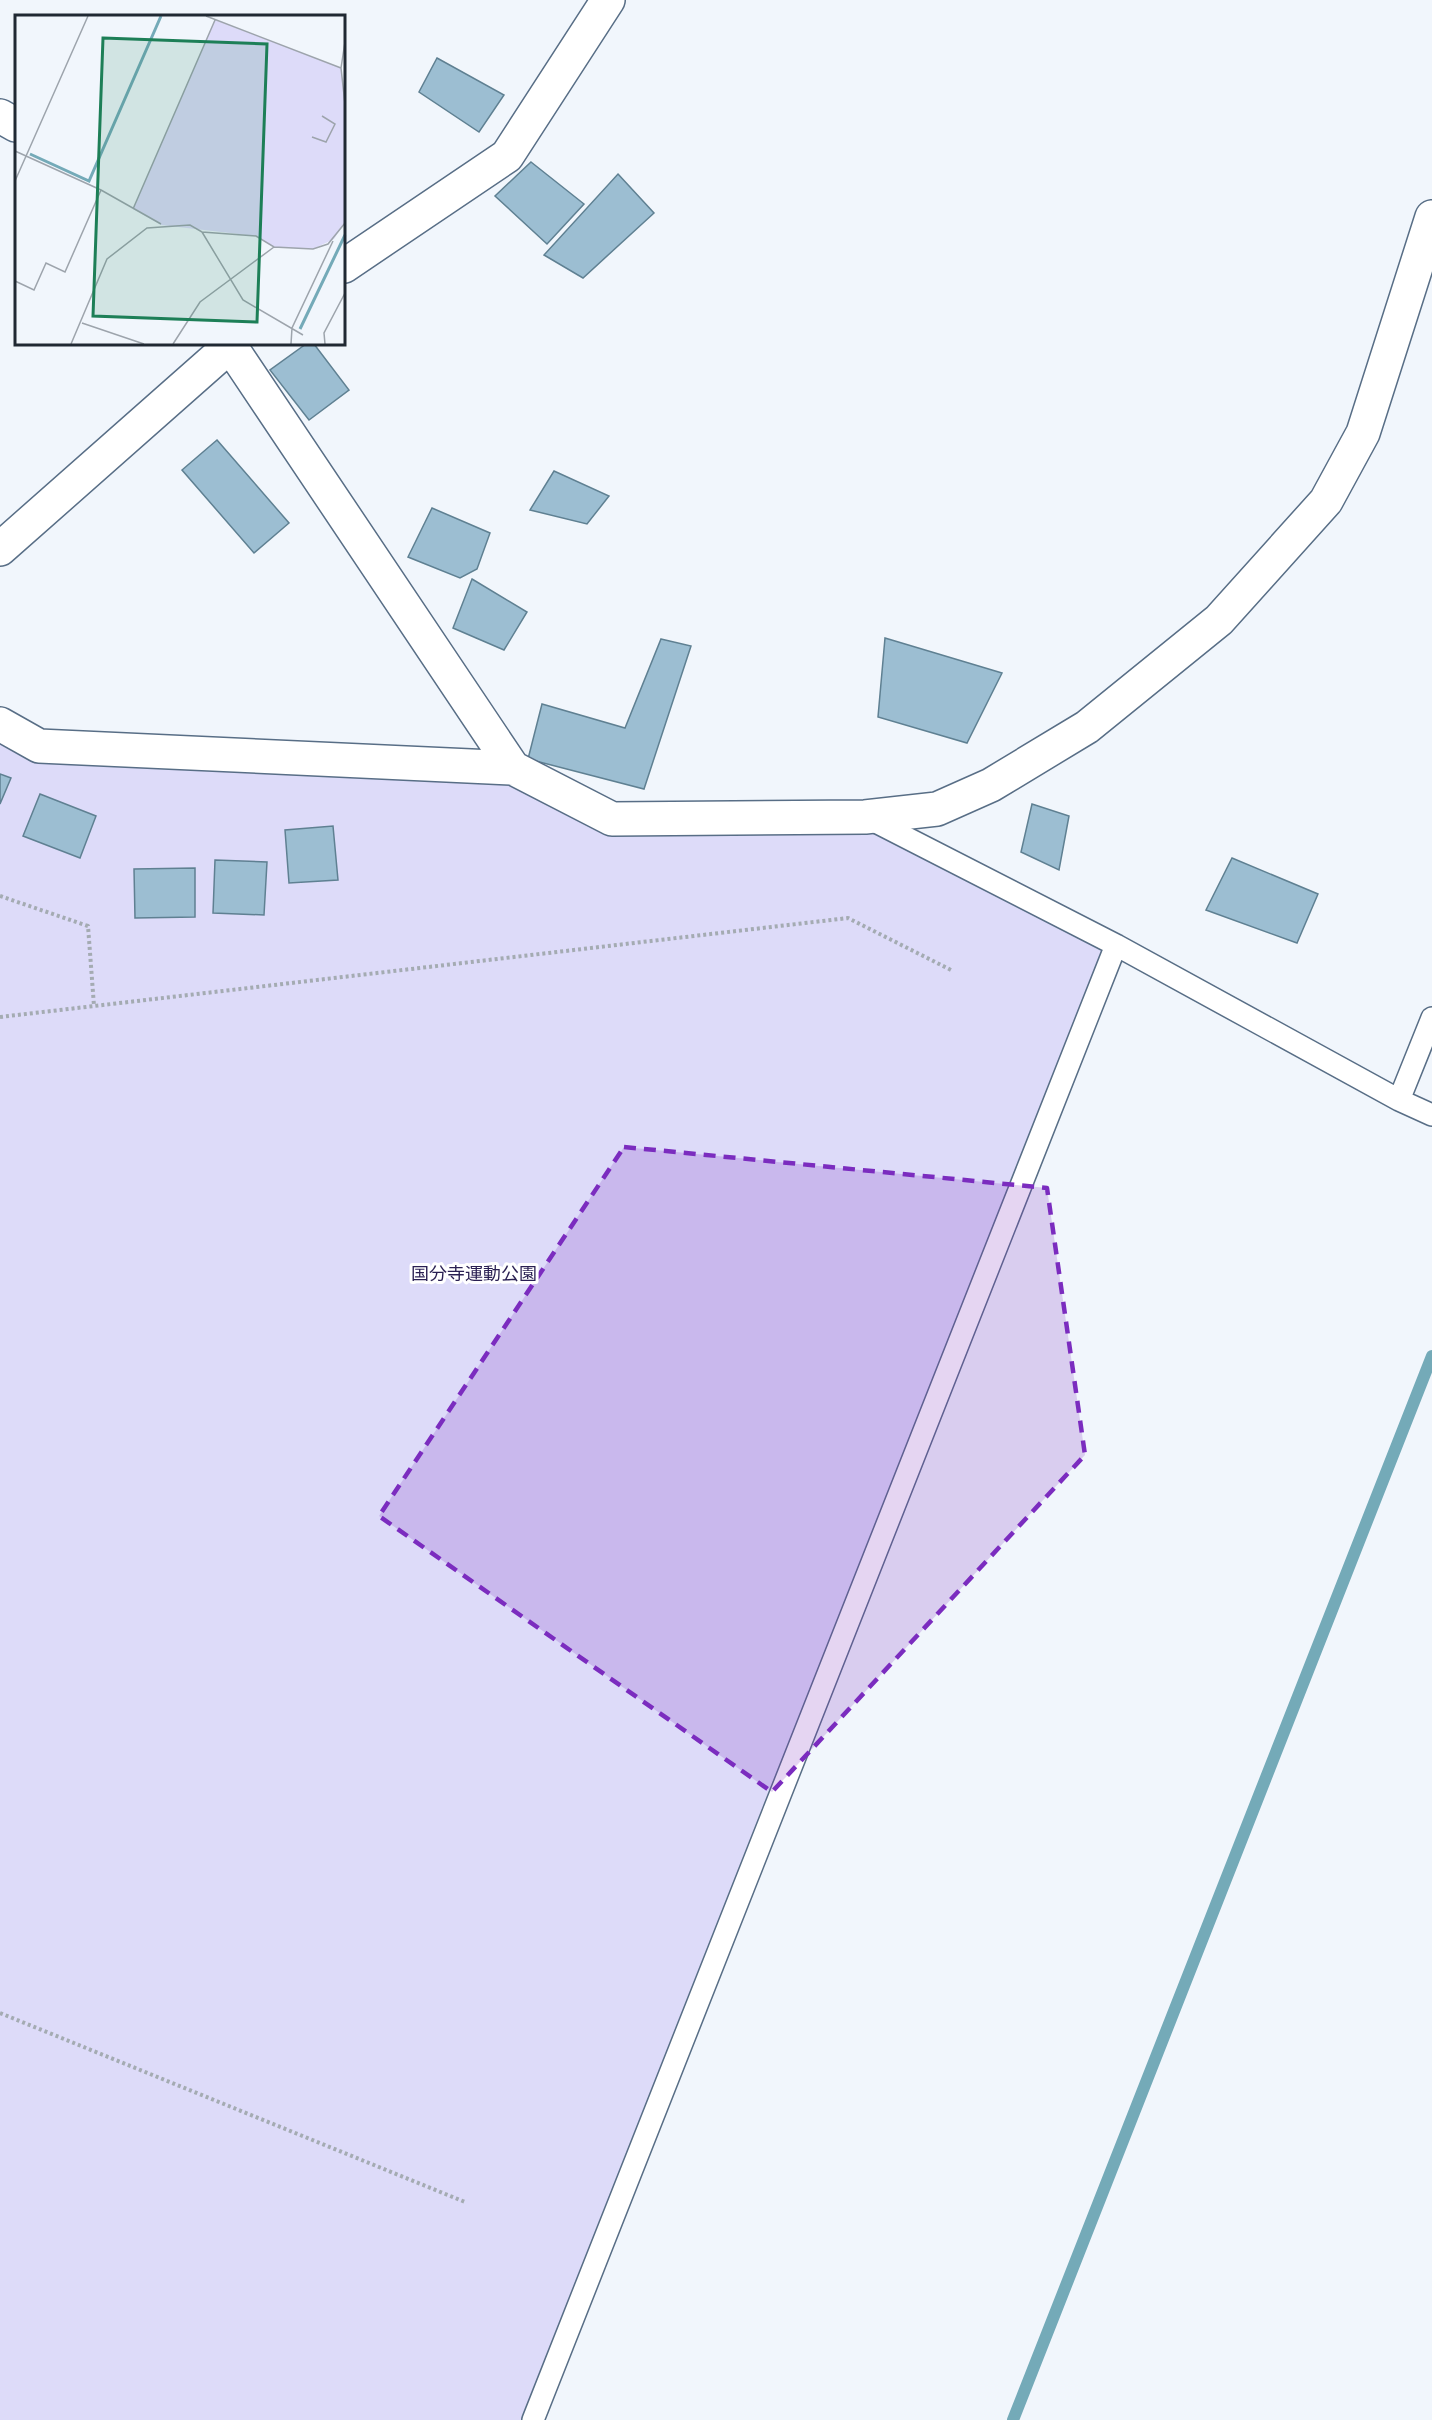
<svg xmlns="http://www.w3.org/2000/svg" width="1432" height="2420" font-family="Ubuntu,'Noto Sans JP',sans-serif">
<rect width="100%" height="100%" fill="#f1f6fc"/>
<path fill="#dddbf9" d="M 0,724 L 39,746 L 513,768 L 612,819 L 865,817 L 1116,945 L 533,2420 L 0,2420 Z"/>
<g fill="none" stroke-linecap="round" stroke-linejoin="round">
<path stroke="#74aab8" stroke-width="12" d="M 1013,2420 L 1432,1356"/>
</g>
<path fill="#9cbed2" stroke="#5f8092" stroke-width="1.5" d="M 437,58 L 504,95 L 479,132 L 419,92 Z
M 531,162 L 584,204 L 547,244 L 495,196 Z
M 618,174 L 654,213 L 583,278 L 544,255 Z
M 306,344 L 314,344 L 349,390 L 309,420 L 270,370 Z
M 217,440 L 289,523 L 254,553 L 182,470 Z
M 554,471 L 609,496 L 587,524 L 530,510 Z
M 432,508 L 490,533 L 477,569 L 460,578 L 408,557 Z
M 472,579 L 527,612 L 504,650 L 453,628 Z
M 885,638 L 1002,673 L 967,743 L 878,717 Z
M 661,639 L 691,646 L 644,789 L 528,759 L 542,704 L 625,728 Z
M 0,774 L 11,778 L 0,804 Z
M 40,794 L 96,816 L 80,858 L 23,836 Z
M 1032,804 L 1069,816 L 1059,870 L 1021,852 Z
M 333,826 L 338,880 L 289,883 L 285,830 Z
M 1232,858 L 1318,894 L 1297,943 L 1206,910 Z
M 215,860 L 267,862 L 264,915 L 213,913 Z
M 195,868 L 195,917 L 135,918 L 134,869 Z"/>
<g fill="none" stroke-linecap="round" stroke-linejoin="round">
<defs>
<path id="service" d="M 868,818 L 1116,945 L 1399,1100 L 1432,1115
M 1399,1100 L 1432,1018
M 533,2420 L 1116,945"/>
<path id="minor" d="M 0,116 L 16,125
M 344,266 L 507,156 L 608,0
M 229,344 L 513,768
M 0,549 L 232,344
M 0,724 L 39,746 L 513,768 L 612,819 L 865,817 L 937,809 L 991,785 L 1087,727 L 1219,620 L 1326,501 L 1363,433 L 1432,217"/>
</defs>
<use href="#service" stroke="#586e86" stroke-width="24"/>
<use href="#minor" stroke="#586e86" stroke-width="36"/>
<path stroke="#a4abb2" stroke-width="4" stroke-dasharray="3 3" stroke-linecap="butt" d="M 0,896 L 88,926 L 94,1006
M 0,1017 L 848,918 L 953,971
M 0,2013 L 465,2202"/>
<use href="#service" stroke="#fff" stroke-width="21"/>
<use href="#minor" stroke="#fff" stroke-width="33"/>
</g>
<path fill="#7b2cbf" fill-opacity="0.2" stroke="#7b2cbf" stroke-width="4.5" stroke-dasharray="12 8" stroke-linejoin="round" d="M 624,1147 L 1047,1188 L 1085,1455 L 772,1792 L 379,1516 Z"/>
<g text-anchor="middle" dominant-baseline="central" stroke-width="6" stroke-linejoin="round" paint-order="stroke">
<g font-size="18" fill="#291f52" stroke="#fff">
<text x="474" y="1273">国分寺運動公園</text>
</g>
</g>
<g transform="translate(15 15)">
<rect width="330" height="330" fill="#f1f6fc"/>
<path d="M 200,5 L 326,53 L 330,89 L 330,207 L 319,224 L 298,234 L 259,232 L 241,221 L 146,210 L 118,194 Z" fill="#dddbf9"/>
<path fill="none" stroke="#74aab8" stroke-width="3" d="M 15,139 L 74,166 L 146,1M 285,314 L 330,220"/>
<path fill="none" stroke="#9da4ac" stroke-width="1.5" d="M 191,1 L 326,53M 330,27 L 326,53 L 330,89M 297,122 L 311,127 L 320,109 L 307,101M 0,136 L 86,175 L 146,209M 0,166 L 73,1M 118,194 L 200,5M 187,217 L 228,285 L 288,320M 0,266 L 19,275 L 31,248 L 50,257 L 86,175M 67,308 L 129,329M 56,329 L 92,244 L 132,213 L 175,210 L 187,217 L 241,221 L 259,232 L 298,234 L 313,229 L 330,208M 158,329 L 185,287 L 259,232M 276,329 L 277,313 L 318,226M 310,329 L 309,318 L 330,278"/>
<path fill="#1d7f57" fill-opacity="0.15" stroke="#1d7f57" stroke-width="3" d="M 88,23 L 252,29 L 242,307 L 78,301 Z"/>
<rect width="330" height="330" fill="none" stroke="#202933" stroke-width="3"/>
</g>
</svg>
